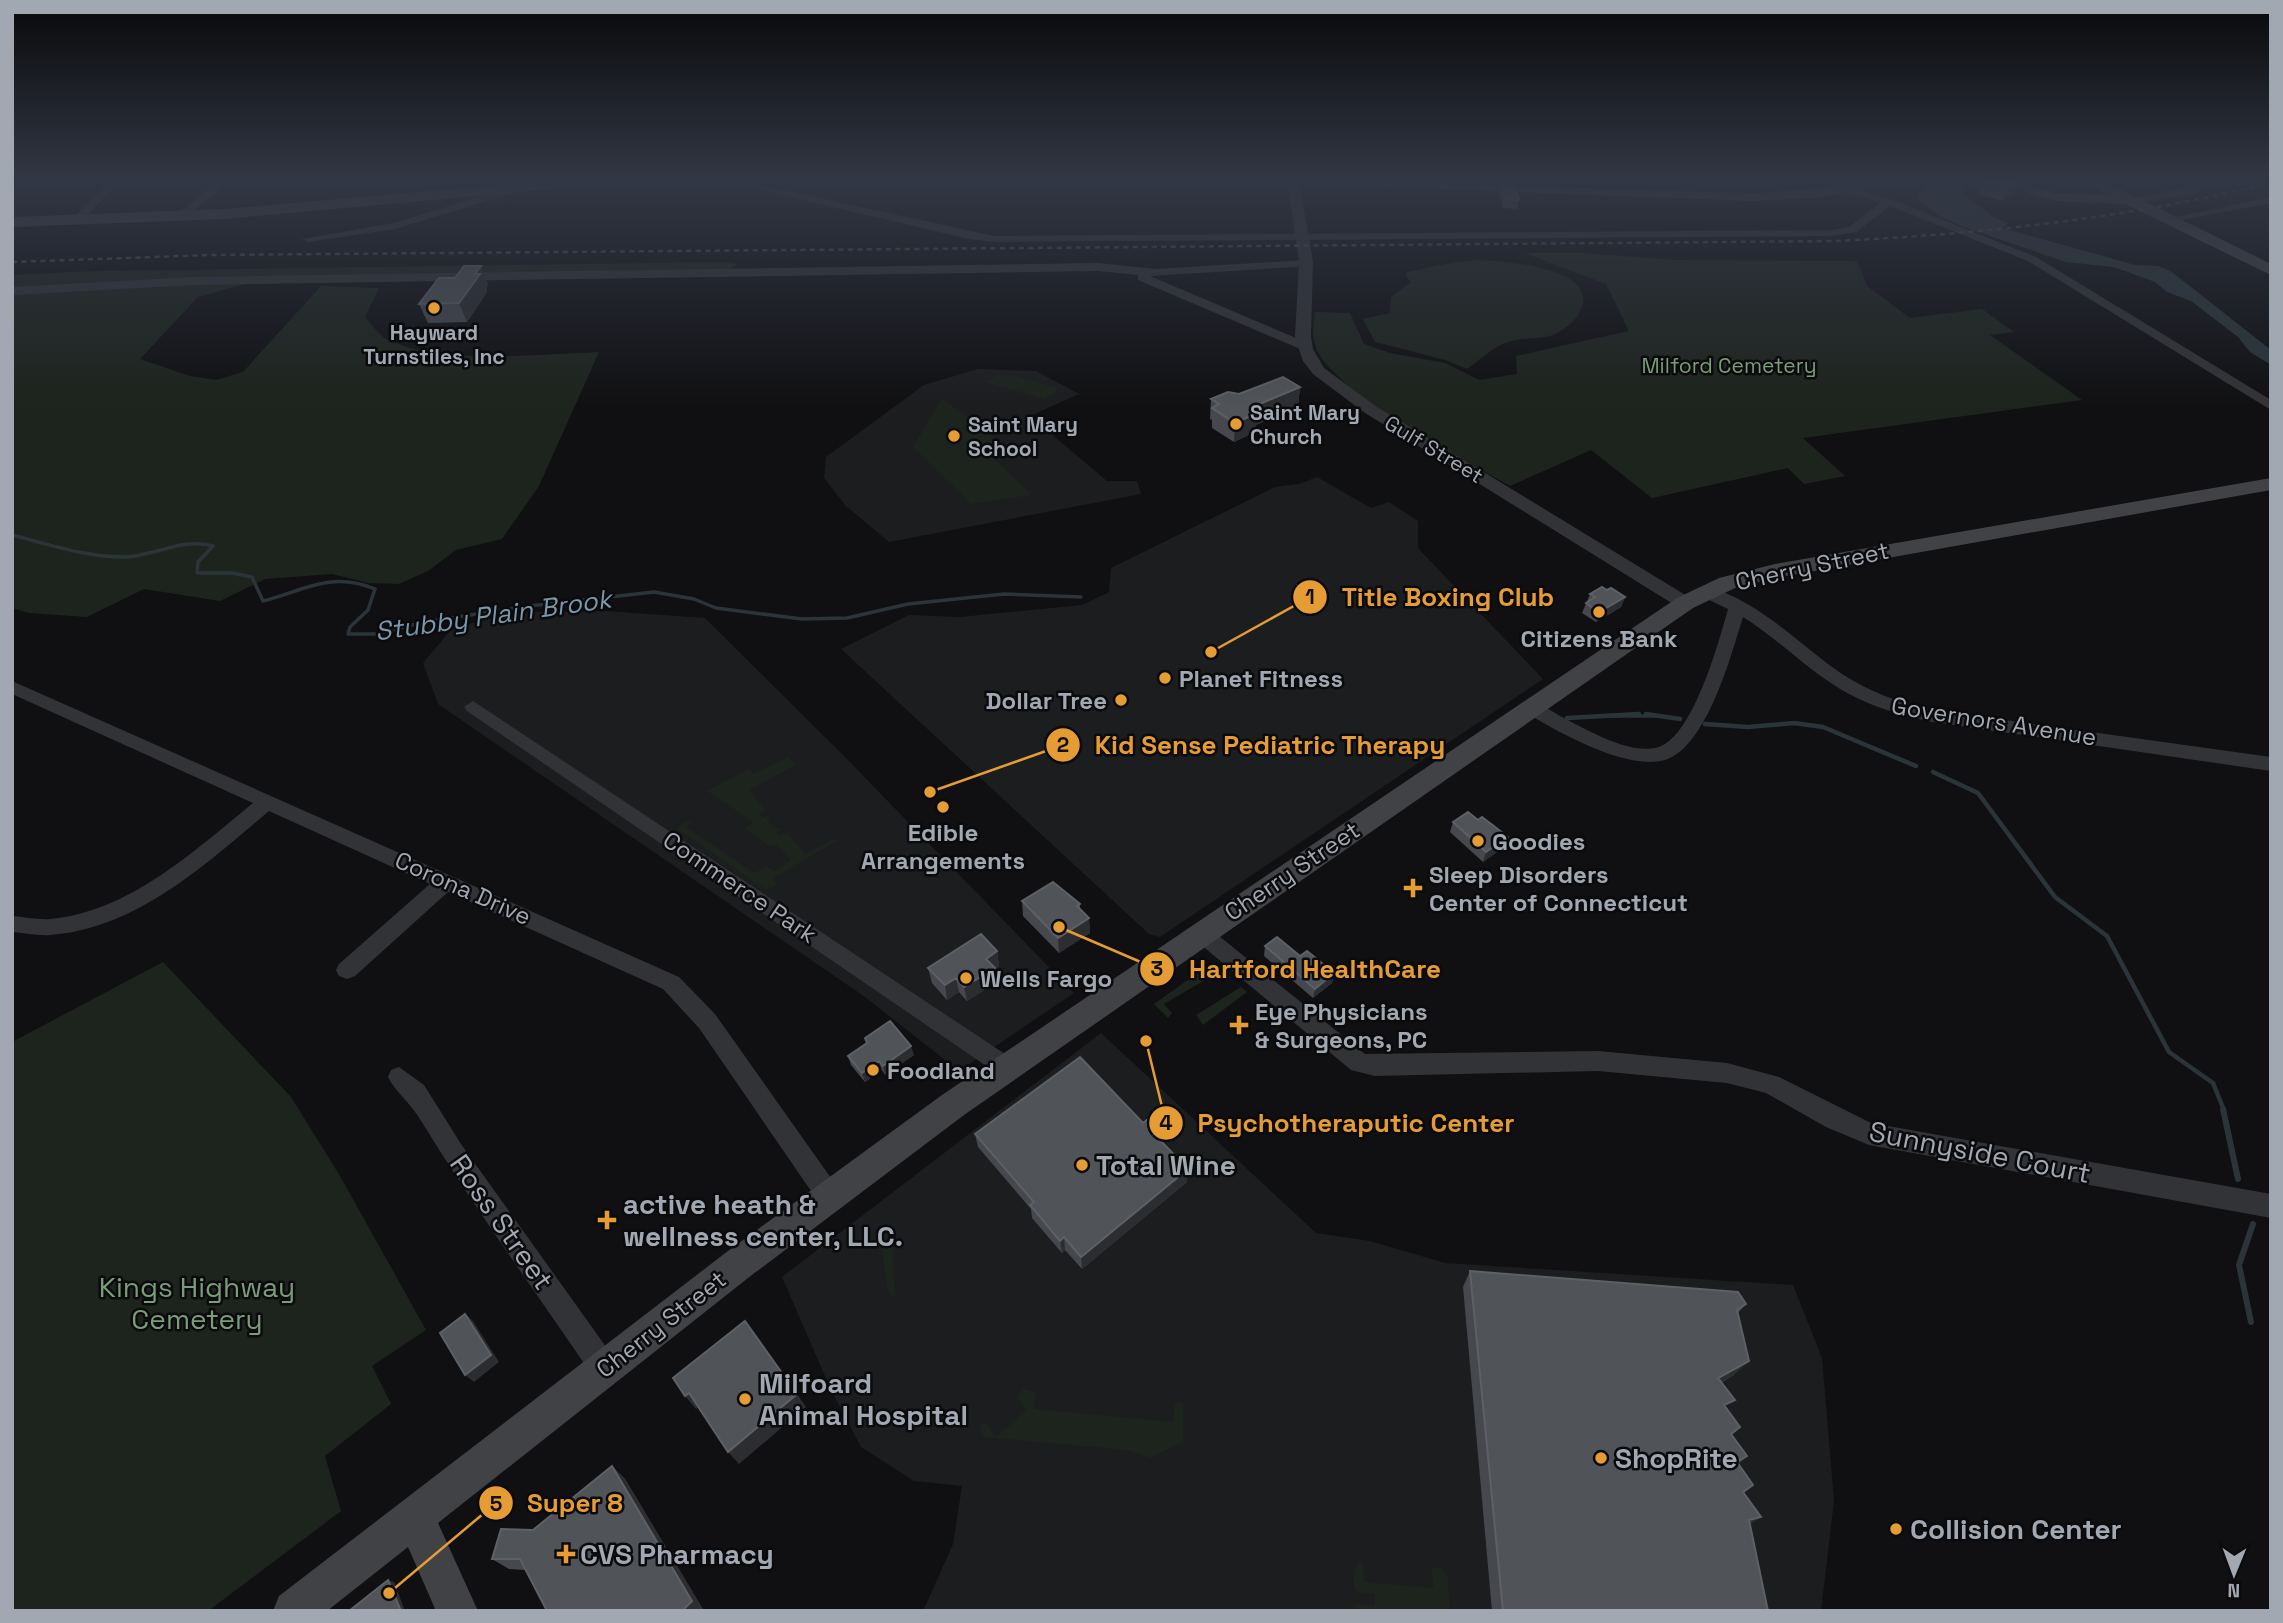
<svg xmlns="http://www.w3.org/2000/svg" width="2283" height="1623" font-family="'Space Grotesk',sans-serif">
<rect width="100%" height="100%" fill="#101012"/>
<path fill="#1c1d1f" d="M 978,369 L 1036,371 L 1079,394 L 1030,416 L 1107,481 L 1137,481 L 1141,494 L 889,542 L 846,506 L 824,478 L 826,457 L 924,385 Z
M 1317,477 L 1371,508 L 1389,502 L 1418,521 L 1418,548 L 1543,679 L 1160,937 L 1149,934 L 841,649 L 909,615 L 960,617 L 1082,605 L 1109,592 L 1111,568 L 1275,487 L 1299,484 Z
M 606,611 L 705,618 L 848,760 L 1074,993 L 959,1071 L 865,997 L 438,704 L 423,663 L 450,631 L 504,612 Z
M 1101,1033 L 1316,1233 L 1370,1241 L 1445,1263 L 1793,1285 L 1822,1358 L 1834,1501 L 1821,1611 L 923,1611 L 953,1544 L 962,1486 L 914,1481 L 861,1447 L 831,1390 L 782,1277 Z"/>
<path fill="#1d241d" d="M 1508,180 L 1625,180 L 1629,187 L 1510,183 Z
M 1524,253 L 1585,253 L 1674,260 L 1857,261 L 1867,286 L 1910,318 L 1982,309 L 2014,332 L 1990,335 L 2082,400 L 1803,438 L 1845,476 L 1804,484 L 1788,468 L 1652,498 L 1591,450 L 1510,486 C 1460,457 1348,401 1319,354 C 1311,341 1313,326 1315,312 L 1350,313 L 1364,344 L 1390,353 L 1445,363 L 1479,380 L 1517,374 L 1516,356 L 1629,331 L 1606,284 Z
M 1477,260 C 1500,261 1589,266 1583,303 C 1581,316 1568,328 1555,334 C 1541,341 1522,336 1508,342 C 1493,347 1480,360 1467,369 L 1445,360 L 1375,342 L 1363,319 L 1390,313 L 1391,297 L 1411,282 L 1405,275 L 1407,272 C 1431,267 1453,262 1477,260 Z
M 725,262 L 737,264 L 726,272 L 267,278 L 198,297 L 140,359 L 190,376 L 216,380 L 243,372 L 321,286 L 379,288 L 365,317 C 372,324 379,336 388,340 C 442,365 539,354 599,352 L 539,486 L 502,539 L 456,550 L 428,571 L 399,584 L 368,583 L 332,574 L 265,579 L 220,601 L 144,589 L 87,617 L 29,613 L 12,608 L 12,275 L 91,271 Z
M 997,375 L 1017,376 L 1056,388 L 1056,392 L 1045,399 L 986,382 Z
M 942,398 L 1006,447 L 989,454 L 1032,495 L 971,504 L 913,447 Z
M 788,757 L 796,765 L 749,790 L 766,810 L 759,815 L 763,818 L 770,814 L 767,820 L 776,829 L 783,828 L 776,832 L 779,836 L 787,833 L 806,854 L 835,838 L 837,841 L 773,878 L 777,885 L 766,890 L 676,828 L 695,817 L 686,827 L 754,873 L 767,866 L 774,871 L 791,860 L 776,844 L 768,846 L 746,829 L 753,822 L 707,791 L 749,769 L 754,774 Z
M 163,962 L 291,1097 L 340,1176 L 426,1330 L 372,1366 L 391,1404 L 325,1456 L 341,1511 L 208,1611 L 12,1611 L 12,1042 Z
M 1213,962 L 1231,978 L 1224,978 L 1217,973 L 1164,1004 L 1172,1013 L 1168,1018 L 1154,1004 Z
M 1241,987 L 1247,992 L 1203,1025 L 1196,1015 Z
M 887,1233 L 893,1249 L 895,1297 L 890,1295 L 887,1287 L 880,1237 Z
M 1023,1389 L 1036,1392 L 1034,1409 L 1173,1422 L 1175,1403 L 1183,1403 L 1183,1442 L 1150,1458 L 1128,1450 L 984,1437 L 980,1432 L 982,1423 L 986,1423 L 996,1437 L 1027,1410 L 1017,1397 Z
M 1359,1561 L 1363,1563 L 1364,1582 L 1433,1588 L 1432,1568 L 1441,1568 L 1448,1578 L 1450,1611 L 1354,1611 L 1356,1604 L 1375,1606 L 1375,1594 L 1357,1592 C 1352,1583 1352,1568 1359,1561 Z"/>
<path fill="#2b3439" d="M 1930,180 L 1965,181 L 1963,194 L 1995,218 L 2008,223 L 2003,228 L 2135,265 L 2158,266 L 2172,272 L 2271,350 L 2271,365 L 2250,352 L 2238,337 L 2191,301 L 2167,292 L 2155,282 L 2114,267 L 2066,262 L 1964,227 L 1939,216 L 1918,200 L 1918,194 Z"/>
<g fill="none" stroke-linecap="round" stroke-linejoin="round">
<path stroke="#2b3439" stroke-width="3.5" d="M 12,535 C 48,544 85,557 123,557 C 154,557 182,537 213,546 L 198,562 L 197,573 L 232,573 L 252,577 L 263,601 C 306,590 330,571 375,589 L 368,610 L 350,627 L 348,634 L 376,634 L 424,622 L 529,606 L 654,592 L 694,599 L 716,608 L 802,619 L 847,618 L 908,604 L 1004,594 L 1081,597
M 1605,716 L 1659,716"/>
<path stroke="#2b3439" stroke-width="4.5" d="M 1646,714 L 1680,719
M 1567,718 L 1639,714
M 1705,724 L 1748,727 L 1794,723 L 1823,727 L 1916,766
M 1933,772 L 1978,793 L 2055,897 L 2107,936 L 2169,1052 L 2213,1083 L 2224,1110"/>
<path stroke="#2b3439" stroke-width="6" d="M 2223,1109 L 2238,1179
M 2251,1322 L 2239,1265 L 2253,1224"/>
<path fill="#323336" fill-rule="evenodd" d="M 110,180 L 121,180 L 80,223 L 72,223 L 72,219 Z
M 219,180 L 231,180 L 184,219 L 176,219 L 176,215 Z
M 717,180 L 737,180 L 994,236 L 1831,230 L 1849,227 L 1880,203 L 1809,180 L 1826,180 L 1896,201 L 2036,257 L 2271,400 L 2271,410 L 2028,261 L 1890,206 L 1856,232 L 1831,236 L 994,242 L 969,239 Z
M 2216,180 L 2235,180 C 2222,189 2138,208 2126,200 Z
M 512,187 L 517,190 L 516,192 L 395,229 L 308,242 L 302,239 L 394,223 Z
M 2271,197 L 2271,203 L 2172,222 L 2166,219 Z
M 1307,260 L 1313,264 L 1311,266 L 1150,276 L 1310,344 L 1311,347 L 1305,351 L 1138,280 L 1138,275 L 1098,271 L 192,285 L 12,295 L 12,287 L 192,277 L 1098,263 L 1155,269 Z
M 1707,587 C 1759,600 1799,645 1842,674 C 1868,691 1896,701 1926,709 L 2271,757 L 2271,771 L 1926,721 C 1899,714 1873,707 1849,694 C 1810,673 1780,640 1743,617 C 1731,655 1707,747 1665,760 C 1626,771 1558,732 1525,712 L 1522,708 L 1525,704 C 1538,700 1552,712 1564,718 C 1589,731 1626,753 1655,748 C 1692,742 1719,641 1728,609 L 1701,596 L 1699,592 Z
M 12,681 L 679,977 L 715,1014 L 838,1188 L 841,1196 L 838,1204 L 829,1208 L 820,1204 L 699,1028 L 663,989 L 448,892 L 355,976 L 347,979 L 339,976 L 336,970 L 339,964 L 430,884 L 269,811 C 206,864 136,929 50,935 C 38,936 24,933 12,932 L 12,916 C 24,917 38,920 50,919 C 129,912 194,851 253,803 L 12,694 Z
M 473,701 L 1014,1060 L 1017,1067 L 1014,1074 L 1006,1077 L 998,1074 L 467,711 L 464,707 Z
M 1201,925 L 1208,927 L 1365,1054 L 1598,1051 L 1727,1063 L 1779,1077 L 1871,1123 L 2271,1194 L 2271,1218 L 1869,1145 L 1826,1127 L 1766,1093 L 1727,1083 L 1598,1071 L 1375,1076 L 1351,1070 L 1194,939 L 1191,933 L 1194,927 Z
M 399,1067 L 424,1085 L 461,1144 L 614,1358 L 617,1368 L 614,1378 L 604,1381 L 594,1378 C 536,1292 474,1208 420,1119 C 411,1104 394,1090 388,1077 L 391,1070 Z"/>
<path fill="#323336" fill-rule="evenodd" d="M 1287,180 L 1299,180 L 1313,261 L 1311,337 L 1313,349 L 1324,368 L 1377,407 L 1692,599 L 1695,603 L 1692,607 L 1678,607 L 1365,413 L 1313,374 L 1303,361 L 1295,337 L 1299,261 Z"/>
<path fill="#404246" fill-rule="evenodd" d="M 556,180 L 614,180 L 607,184 L 224,219 L 12,227 L 12,217 L 224,209 Z
M 1309,180 C 1456,180 1602,191 1749,193 C 1801,193 1851,180 1902,180 L 1895,184 L 1812,198 L 1751,201 L 1316,184 Z
M 1986,180 L 2010,180 L 2056,193 L 2108,195 L 2082,180 L 2101,180 L 2271,264 L 2271,275 L 2125,204 L 2056,201 Z
M 2271,478 L 2271,490 L 1775,578 L 1735,588 L 1693,608 L 964,1115 L 748,1278 L 438,1523 L 478,1611 L 436,1611 L 408,1547 L 327,1611 L 273,1611 L 279,1596 L 724,1254 L 942,1095 L 1677,598 L 1719,578 L 1775,564 Z"/>
<path stroke="#494b4f" stroke-width="2.5" stroke-dasharray="5 4.5" stroke-linecap="butt" d="M 12,262 L 210,255 L 1836,241 C 1983,234 2128,218 2271,183"/>
</g>
<path fill="#46484d" d="M 1985,180 L 2017,192 L 2002,201 L 1978,194 Z
M 1501,185 L 1519,200 L 1517,209 L 1503,208 L 1499,194 Z
M 488,284 L 486,288 L 487,292 L 467,322 L 428,323 L 419,304 Z
M 1300,387 L 1298,406 L 1256,425 L 1253,433 L 1234,442 L 1212,428 L 1212,420 L 1210,419 L 1211,399 L 1239,394 Z
M 1607,590 L 1625,597 L 1621,607 L 1596,622 L 1582,613 L 1590,594 Z
M 1478,820 L 1508,837 L 1504,847 L 1483,862 L 1450,832 L 1453,822 Z
M 1022,901 L 1080,904 L 1080,909 L 1089,918 L 1090,933 L 1059,953 L 1023,916 Z
M 1265,946 L 1300,956 L 1334,973 L 1332,983 L 1313,998 L 1264,956 Z
M 997,951 L 999,966 L 995,969 L 997,982 L 967,1001 L 959,992 L 947,1000 L 932,983 L 928,968 Z
M 914,1055 L 885,1075 L 882,1070 L 865,1082 L 851,1065 L 848,1056 Z
M 1143,1123 L 1163,1140 L 1161,1142 L 1187,1182 L 1082,1269 L 1065,1250 L 1062,1253 L 1032,1218 L 1031,1209 L 978,1147 L 975,1134 Z
M 1470,1271 L 1746,1304 L 1738,1313 L 1734,1375 L 1721,1383 L 1726,1408 L 1740,1427 L 1732,1435 L 1747,1456 L 1738,1464 L 1753,1485 L 1744,1493 L 1768,1611 L 1492,1611 L 1463,1287 Z
M 612,1466 L 625,1479 L 704,1611 L 547,1611 L 525,1570 L 509,1569 L 492,1559 L 533,1530 Z"/>
<path fill="#2c2d31" d="M 2022,180 L 2023,180 L 2017,192 L 2002,201 L 2008,188 Z
M 481,266 L 488,284 L 486,288 L 487,292 L 467,322 L 459,303 Z
M 1300,387 L 1298,406 L 1256,425 L 1253,433 L 1234,442 L 1235,423 L 1257,405 Z
M 1625,597 L 1621,607 L 1596,622 L 1599,612 Z
M 1508,837 L 1504,847 L 1483,862 L 1486,852 Z
M 1089,918 L 1090,933 L 1059,953 L 1058,938 Z
M 997,951 L 999,966 L 995,969 L 997,982 L 967,1001 L 964,987 L 986,959 Z
M 1334,973 L 1332,983 L 1313,998 L 1315,989 Z
M 956,978 L 959,992 L 947,1000 L 945,985 Z
M 911,1046 L 914,1055 L 885,1075 L 883,1066 Z
M 879,1061 L 882,1070 L 865,1082 L 862,1073 Z
M 1164,1127 L 1163,1140 L 1154,1148 L 1155,1135 Z
M 1188,1169 L 1187,1182 L 1082,1269 L 1081,1257 Z
M 1064,1237 L 1065,1250 L 1062,1253 L 1060,1241 Z
M 465,1314 L 473,1321 L 499,1362 L 474,1382 L 465,1375 Z
M 1749,1361 L 1734,1375 L 1704,1392 L 1718,1378 Z
M 689,1393 L 700,1406 L 696,1409 L 685,1396 Z
M 797,1394 L 806,1407 L 739,1464 L 728,1452 Z
M 612,1466 L 625,1479 L 704,1611 L 682,1611 Z
M 1761,1517 L 1745,1528 L 1749,1520 Z
M 388,1580 L 394,1582 L 405,1611 L 401,1611 Z"/>
<path fill="#505357" stroke="#5d6065" stroke-width="2" d="M 1985,180 L 2022,180 L 2008,188 L 1984,181 Z
M 1501,185 L 1515,186 L 1519,200 L 1505,200 Z
M 464,266 L 481,266 L 475,274 L 480,274 L 459,303 L 419,304 L 439,278 L 455,278 Z
M 1283,377 L 1300,387 L 1257,405 L 1253,408 L 1256,410 L 1252,412 L 1255,414 L 1235,423 L 1212,408 L 1219,404 L 1211,399 L 1228,392 L 1239,394 Z
M 1602,587 L 1607,590 L 1611,588 L 1625,597 L 1599,612 L 1586,603 L 1595,597 L 1590,594 Z
M 1468,812 L 1478,820 L 1482,817 L 1508,837 L 1486,852 L 1453,822 Z
M 1053,882 L 1080,904 L 1077,906 L 1089,918 L 1058,938 L 1022,901 Z
M 981,934 L 997,951 L 986,959 L 995,968 L 964,987 L 956,978 L 945,985 L 928,968 Z
M 1277,937 L 1300,956 L 1307,951 L 1334,973 L 1315,989 L 1265,946 Z
M 890,1021 L 911,1046 L 883,1066 L 879,1061 L 862,1073 L 848,1056 L 867,1043 L 865,1038 Z
M 1080,1057 L 1143,1123 L 1152,1116 L 1164,1127 L 1155,1135 L 1188,1169 L 1081,1257 L 1064,1237 L 1060,1241 L 1030,1205 L 1034,1202 L 975,1134 Z
M 1470,1271 L 1738,1292 L 1746,1304 L 1737,1310 L 1749,1361 L 1718,1378 L 1735,1400 L 1724,1405 L 1740,1427 L 1731,1434 L 1747,1456 L 1737,1462 L 1753,1485 L 1743,1492 L 1761,1517 L 1749,1520 L 1768,1611 L 1503,1611 Z
M 465,1314 L 491,1355 L 465,1375 L 440,1333 Z
M 745,1321 L 797,1394 L 728,1452 L 689,1393 L 685,1396 L 673,1378 Z
M 612,1466 L 692,1601 L 682,1611 L 547,1611 L 520,1559 L 492,1559 L 501,1529 L 533,1530 Z
M 388,1580 L 401,1611 L 349,1611 Z"/>
<linearGradient id="sky" x2="0" y2="1"><stop stop-color="#09090a"/><stop offset="0.44" stop-color="#313744"/><stop offset="1" stop-color="#313744" stop-opacity="0"/></linearGradient>
<rect width="2283" height="407" fill="url(#sky)"/>
<g fill="#e59c35" stroke="#0b0b0d" stroke-width="2.5">
<circle cx="434" cy="308" r="7"/>
<circle cx="1236" cy="424" r="7"/>
<circle cx="954" cy="436" r="7"/>
<circle cx="1599" cy="612" r="7"/>
<circle cx="1165" cy="678" r="7"/>
<circle cx="1121" cy="700" r="7"/>
<circle cx="943" cy="807" r="7"/>
<circle cx="1478" cy="841" r="7"/>
<path d="M1409.5 877.5h7v7h7v7h-7v7h-7v-7h-7v-7h7z"/>
<circle cx="966" cy="978" r="7"/>
<path d="M1235.5 1014.5h7v7h7v7h-7v7h-7v-7h-7v-7h7z"/>
<circle cx="873" cy="1070" r="7"/>
<circle cx="1082" cy="1165" r="7"/>
<path d="M603.5 1209.5h7v7h7v7h-7v7h-7v-7h-7v-7h7z"/>
<circle cx="745" cy="1399" r="7"/>
<circle cx="1601" cy="1458" r="7"/>
<circle cx="1896" cy="1529" r="7"/>
<path d="M562.5 1543.5h7v7h7v7h-7v7h-7v-7h-7v-7h7z"/>
</g>
<g text-anchor="middle" dominant-baseline="central" stroke-width="5" stroke-linejoin="round" paint-order="stroke">
<g font-size="21" font-weight="bold" fill="#a2a8b1" stroke="#0b0b0d" text-anchor="start">
<text x="434" y="332" text-anchor="middle">Hayward<tspan x="434" dy="24">Turnstiles, Inc</tspan></text>
<text x="1250" y="412">Saint Mary<tspan x="1250" dy="24">Church</tspan></text>
<text x="968" y="424">Saint Mary<tspan x="968" dy="24">School</tspan></text>
</g>
<g font-size="21" fill="#7b9c7a" stroke="#0b0b0d">
<text x="1729" y="365">Milford Cemetery</text>
</g>
<g font-size="21" fill="#a2a8b1" stroke="#0b0b0d">
<text transform="translate(1434 449) rotate(31)">Gulf Street</text>
</g>
<g font-size="24" fill="#a2a8b1" stroke="#0b0b0d">
<text transform="translate(1812 566) rotate(-12)">Cherry Street</text>
<text transform="translate(1994 721) rotate(9)">Governors Avenue</text>
<text transform="translate(1292 871) rotate(-34)">Cherry Street</text>
<text transform="translate(740 887) rotate(34)">Commerce Park</text>
<text transform="translate(463 888) rotate(24)">Corona Drive</text>
<text transform="translate(661 1324) rotate(-38)">Cherry Street</text>
</g>
<g font-size="24" font-weight="bold" fill="#a2a8b1" stroke="#0b0b0d" text-anchor="start">
<text x="1599" y="638" text-anchor="middle">Citizens Bank</text>
<text x="1179" y="678">Planet Fitness</text>
<text x="1107" y="700" text-anchor="end">Dollar Tree</text>
<text x="943" y="832" text-anchor="middle">Edible<tspan x="943" dy="28">Arrangements</tspan></text>
<text x="1492" y="841">Goodies</text>
<text x="1429" y="874">Sleep Disorders<tspan x="1429" dy="28">Center of Connecticut</tspan></text>
<text x="980" y="978">Wells Fargo</text>
<text x="1255" y="1011">Eye Physicians<tspan x="1255" dy="28">&amp; Surgeons, PC</tspan></text>
<text x="887" y="1070">Foodland</text>
</g>
<g font-size="26" font-style="italic" fill="#7b98ab" stroke="#0b0b0d">
<text transform="translate(493 615) rotate(-8)">Stubby Plain Brook</text>
</g>
<g font-size="28" fill="#a2a8b1" stroke="#0b0b0d">
<text transform="translate(1980 1152) rotate(11)">Sunnyside Court</text>
<text transform="translate(502 1222) rotate(55)">Ross Street</text>
</g>
<g font-size="28" font-weight="bold" fill="#a2a8b1" stroke="#0b0b0d" text-anchor="start">
<text x="1096" y="1165">Total Wine</text>
<text x="623" y="1204">active heath &amp;<tspan x="623" dy="32">wellness center, LLC.</tspan></text>
<text x="759" y="1383">Milfoard<tspan x="759" dy="32">Animal Hospital</tspan></text>
<text x="1615" y="1458">ShopRite</text>
<text x="1910" y="1529">Collision Center</text>
<text x="580" y="1554">CVS Pharmacy</text>
</g>
<g font-size="28" fill="#7b9c7a" stroke="#0b0b0d">
<text x="197" y="1287">Kings Highway<tspan x="197" dy="32">Cemetery</tspan></text>
</g>
</g>
<path fill="none" stroke="#e59c35" stroke-width="2.5" d="M1211 652L1310 597M930 792L1063 745M1059 927L1157 969M1146 1041L1166 1123M389 1593L496 1503"/>
<g fill="#e59c35" stroke="#0b0b0d" stroke-width="2.5">
<circle cx="1211" cy="652" r="7"/>
<circle cx="930" cy="792" r="7"/>
<circle cx="1059" cy="927" r="7"/>
<circle cx="1146" cy="1041" r="7"/>
<circle cx="389" cy="1593" r="7"/>
<circle cx="1310" cy="597" r="18"/>
<circle cx="1063" cy="745" r="18"/>
<circle cx="1157" cy="969" r="18"/>
<circle cx="1166" cy="1123" r="18"/>
<circle cx="496" cy="1503" r="18"/>
</g>
<g font-size="21" text-anchor="middle" font-weight="bold" fill="#111">
<text x="1310" y="604">1</text>
<text x="1063" y="752">2</text>
<text x="1157" y="976">3</text>
<text x="1166" y="1130">4</text>
<text x="496" y="1511">5</text>
</g>
<g font-size="26" text-anchor="middle" font-weight="bold" fill="#e59c35" stroke="#0b0b0d" stroke-width="5" stroke-linejoin="round" paint-order="stroke">
<text x="1448" y="606">Title Boxing Club</text>
<text x="1270" y="754">Kid Sense Pediatric Therapy</text>
<text x="1315" y="978">Hartford HealthCare</text>
<text x="1356" y="1132">Psychotheraputic Center</text>
<text x="575" y="1512">Super 8</text>
</g>
<rect width="2283" height="1623" fill="none" stroke="#a2a8b1" stroke-width="28"/>
<g transform="translate(2234 1574) rotate(181)" stroke="#0b0b0d" stroke-width="5" paint-order="stroke">
<path d="M0-5L12 26L0 18L-12 26Z" fill="#a2a8b1"/>
<text y="-10" font-size="19" font-weight="bold" text-anchor="middle" fill="#a2a8b1">N</text>
</g>
</svg>
